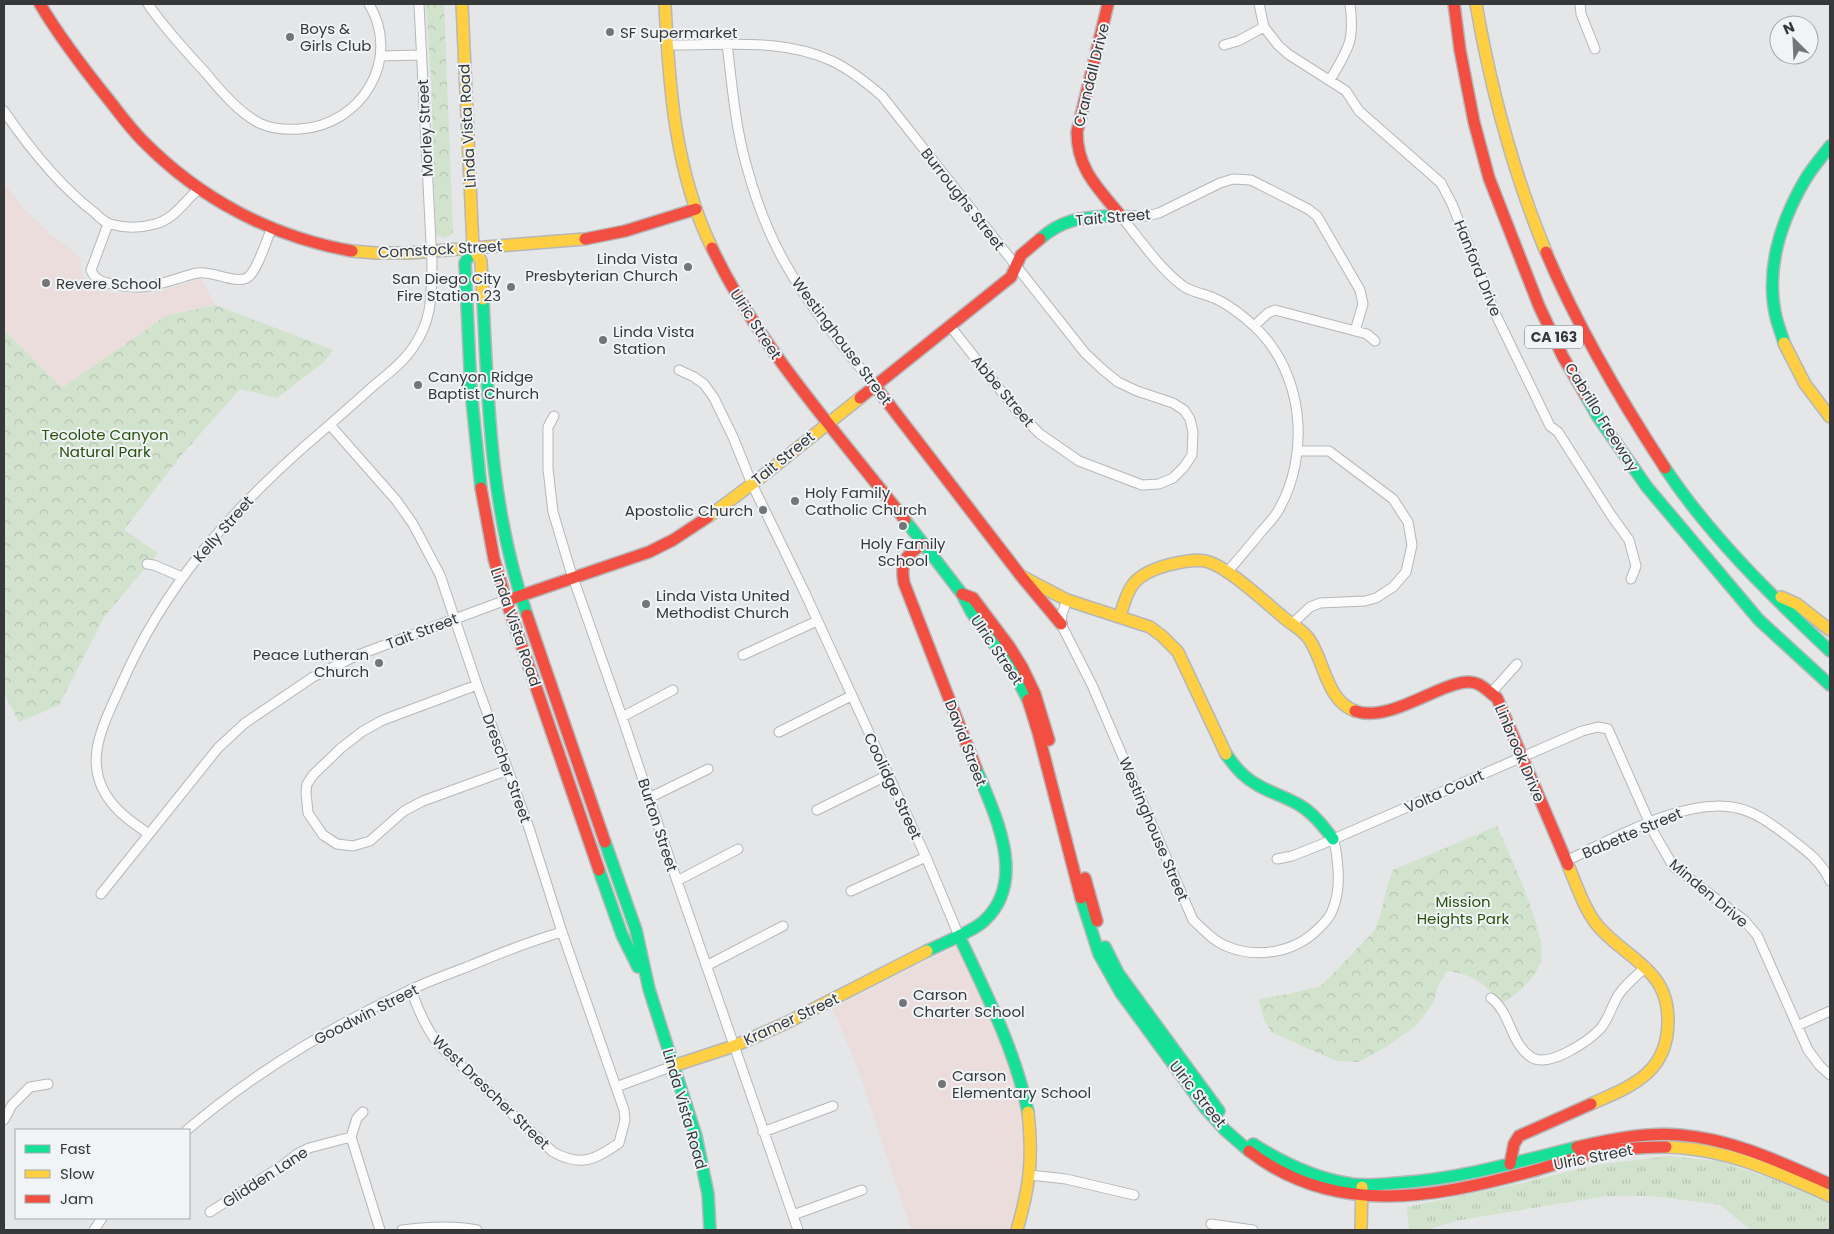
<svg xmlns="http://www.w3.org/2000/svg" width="1834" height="1234" font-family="Poppins,sans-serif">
<defs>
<pattern id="grass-tufts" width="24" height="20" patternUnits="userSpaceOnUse" patternTransform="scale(1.25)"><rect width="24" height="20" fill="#d2e3cd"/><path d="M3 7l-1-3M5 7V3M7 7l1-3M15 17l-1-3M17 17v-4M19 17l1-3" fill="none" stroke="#b5c4b1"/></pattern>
<pattern id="park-crowns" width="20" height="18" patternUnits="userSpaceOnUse" patternTransform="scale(1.25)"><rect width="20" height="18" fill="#d2e3cd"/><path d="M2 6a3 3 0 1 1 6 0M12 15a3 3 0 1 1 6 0" fill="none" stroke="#b5c4b1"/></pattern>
</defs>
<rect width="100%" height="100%" fill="#e4e6e8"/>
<path fill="#eadddc" d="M 4,183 L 24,209 L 49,233 L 79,256 L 83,277 L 91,288 L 104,292 L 126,294 L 152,293 L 201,278 L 215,305 L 166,316 L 62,388 L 4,330 Z
M 958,946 L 973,974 L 1023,1092 L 1028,1163 L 1016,1213 L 1009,1230 L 911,1230 L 861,1077 L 839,1023 L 832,1009 L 894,977 Z"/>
<path fill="url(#grass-tufts)" d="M 1668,1156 L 1718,1161 L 1771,1178 L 1830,1204 L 1830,1230 L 1751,1230 L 1720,1205 L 1653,1196 L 1606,1196 L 1455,1221 L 1427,1230 L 1409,1230 L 1407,1207 L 1522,1183 L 1595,1165 Z"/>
<path fill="url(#park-crowns)" d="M 426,4 L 444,4 L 453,233 L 445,238 L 436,235 L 431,80 Z
M 215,305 L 333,350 L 324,362 L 277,398 L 240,389 L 180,457 L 124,530 L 158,553 L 104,617 L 59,705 L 19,722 L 4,693 L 4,330 L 62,388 L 166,316 Z
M 1497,826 C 1508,852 1550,938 1540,963 C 1533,981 1518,994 1501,1004 C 1486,983 1472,974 1447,971 L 1437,988 L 1434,1002 L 1416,1026 L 1386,1047 L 1359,1062 L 1336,1061 L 1271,1032 L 1263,1017 L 1259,999 L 1288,994 L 1321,986 L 1374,931 L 1381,913 L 1387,887 L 1393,870 Z"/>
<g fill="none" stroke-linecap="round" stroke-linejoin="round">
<defs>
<path id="street" d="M 148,4 C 164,28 184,49 204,71 C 220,90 237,111 259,123 C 272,129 287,130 300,129 C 362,125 402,59 369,4
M 1259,4 L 1264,27 L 1278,45 L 1288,54 L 1346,91 L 1359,111 L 1441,183 L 1452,204 L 1495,313 L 1550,426 L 1558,432 L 1611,515 L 1629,540 L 1636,566 L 1631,579
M 1580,4 L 1581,14 L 1595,49
M 727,44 C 732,84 735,125 746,164 C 755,198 768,233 785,263 C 809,306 844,348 875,386
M 667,45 C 721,46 781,37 832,61 C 851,70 867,83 882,96 L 1085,353 L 1102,369 L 1118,382 L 1137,391 L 1173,403 L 1184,410 L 1190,419 L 1193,432 L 1192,455 L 1184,467 L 1173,478 L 1159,484 L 1142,485 L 1079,461 L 1040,434 L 1017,411 L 950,326
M 1224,45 L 1238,41 L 1264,27
M 380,56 L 421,55
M 1330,80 C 1348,49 1355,42 1350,4
M 4,111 C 28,146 61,187 95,213 C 99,217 104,222 110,224 C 124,228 141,228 155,224 C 175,219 184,201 199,189
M 1120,215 C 1139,238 1159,268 1183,286 C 1193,293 1203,293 1214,298 C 1228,304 1243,316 1254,326 C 1304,372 1311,454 1278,511 C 1274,518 1267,525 1261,532 C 1250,545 1239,559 1227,572
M 1120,215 L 1146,216 L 1159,213 L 1220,183 L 1233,179 L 1251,180 L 1308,209 L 1317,216 L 1360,290 L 1363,304 L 1355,331
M 108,224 L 91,270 C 95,280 102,282 112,284 C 137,290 151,287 176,279 C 183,277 191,274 198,273 C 213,271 235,284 247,278 C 257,272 266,241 271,230
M 1254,326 L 1268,313 L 1275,310 L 1367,334 L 1375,341
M 679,370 L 694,377 L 704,384 L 714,398 L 733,437 L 752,484 L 804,591 L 926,857 L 959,936
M 554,416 L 548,427 L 548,469 L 553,512 L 570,569 L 622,717 L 677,881 L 798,1230
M 330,425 L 396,500 L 413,524 L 440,575 L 477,685 L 529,828 L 562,932 L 624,1110 L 625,1120 L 619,1143 C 595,1160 581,1167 553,1152 L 439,1045 C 426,1028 418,1011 411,989
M 147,564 L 154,565 L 182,577
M 1067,600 L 1062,614 L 1061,624 L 1092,685 L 1193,920 C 1203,929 1213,941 1226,946 C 1257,959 1294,953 1318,929 C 1323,924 1330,918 1332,911 C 1338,898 1339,883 1338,869 C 1337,859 1337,849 1333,839
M 1293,623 L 1310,607 L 1320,603 L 1365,601 L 1376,598 L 1393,587 L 1406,572 L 1412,545 L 1408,522 L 1393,499 L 1329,451 L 1298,451
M 743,655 L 817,621
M 477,685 L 383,720 L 363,731 L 341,748 L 313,775 L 307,784 L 306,792 L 308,813 L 323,835 L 337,844 L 353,846 L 370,841 L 404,811 L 423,801 L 508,770
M 1491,693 L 1517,664
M 622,717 L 673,690
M 779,732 L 851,696
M 649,798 L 708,769
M 817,810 L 888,775
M 149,834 C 139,827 128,820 119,811 C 77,769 102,728 122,683 C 164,587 228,514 305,446 C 327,427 349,408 371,388 C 386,375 403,363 414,346 C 433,318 431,295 432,263 L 419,4
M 1277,859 L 1292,856 L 1320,845 L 1582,731 L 1598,727 L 1608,729 L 1654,833 L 1673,866 L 1744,920 L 1757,935 L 1808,1050 L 1820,1066 L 1830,1075
M 1566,861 C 1611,840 1686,796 1737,808 C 1756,812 1771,824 1786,835 C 1804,849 1821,860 1830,881
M 677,881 L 738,849
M 851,891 L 926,857
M 101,894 L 218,748 L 245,723 L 313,677 L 358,655 L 506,600
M 706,966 L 783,926
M 1491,998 C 1511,1013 1510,1043 1531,1057 C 1548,1069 1589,1041 1601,1028 C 1609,1018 1612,1005 1619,994 C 1626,984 1637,975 1646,967
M 1797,1026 L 1830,1011
M 616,1087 L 673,1066
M 363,1112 L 357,1118 L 351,1137 L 380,1230
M 4,1120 L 12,1105 L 30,1087 L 48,1084
M 187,1130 C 254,1073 330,1027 410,990 C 429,981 448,974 467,967 C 498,954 530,941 562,932
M 763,1132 L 833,1106
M 1030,1175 L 1066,1179 L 1134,1195
M 210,1212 L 283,1165 L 297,1154 L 309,1148 L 351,1137
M 793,1215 L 862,1190
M 1211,1224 L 1253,1230
M 94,1230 L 102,1218
M 402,1230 C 426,1227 453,1225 477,1230"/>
<path id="fast" d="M 1040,239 C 1066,216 1087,218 1120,215
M 473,248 L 465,263 L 471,391 L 481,488
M 483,299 C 488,408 491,512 527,615
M 1784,343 C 1782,335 1778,326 1776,317 C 1765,270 1781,221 1805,180 C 1812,168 1822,157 1830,146
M 1586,396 L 1598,417 L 1647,487 L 1759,620 L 1830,685
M 1665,468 C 1710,536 1771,595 1830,651
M 905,520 L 962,594 L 972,613 L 1014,672 L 1028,700
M 1226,754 C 1234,766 1243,777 1256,784 C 1270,793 1287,797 1301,806 C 1314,814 1324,827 1333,839
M 605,842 L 636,930 L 649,989 L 696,1136 L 708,1194 L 710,1230
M 599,870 L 622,935 L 638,967
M 1081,898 L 1099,954 L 1121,993 L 1206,1109 L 1225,1130 L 1249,1151
M 959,936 C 986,993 1015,1050 1028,1112
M 1105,947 L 1118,973 L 1219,1111
M 927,951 C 941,944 974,931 984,921 C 1029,880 994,813 976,768
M 1253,1144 C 1283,1163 1316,1179 1352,1184 C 1366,1186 1382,1184 1397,1183 C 1459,1179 1518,1162 1577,1147"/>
<path id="slow" d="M 462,4 L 473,248 L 481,261 L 483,299
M 665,4 C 669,87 675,172 712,248
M 1476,4 C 1491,90 1513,172 1546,252
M 352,251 L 376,253 L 409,253 L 585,239
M 1784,343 L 1805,384 L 1830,417
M 708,517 L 760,478 L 860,398
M 1021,576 L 1067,600 L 1150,627 L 1162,636 L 1178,652 L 1226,754
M 1781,597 L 1797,604 L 1830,630
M 1120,617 C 1128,585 1135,574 1168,565 C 1180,562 1197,558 1209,562 C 1230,569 1265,602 1283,617 C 1291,624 1303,630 1309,639 C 1325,662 1326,700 1355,711
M 1568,865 C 1577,886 1584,909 1598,926 C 1614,945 1637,957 1652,975 C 1664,988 1668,1004 1668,1021 C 1668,1073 1632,1086 1591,1104
M 673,1066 L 734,1046 L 786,1023 L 927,951
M 1666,1147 C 1725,1148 1777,1172 1830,1196
M 1017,1230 C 1030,1185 1033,1159 1028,1112
M 1361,1230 L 1362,1187"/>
<path id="jam" d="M 40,4 C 60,38 84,69 109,100 C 120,114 130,128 143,141 C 200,199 272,237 352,251
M 1108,4 L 1077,132 C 1077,169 1098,188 1120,215
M 1454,4 L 1460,50 L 1474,122 L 1489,178 L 1539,306 L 1563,357 L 1586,396
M 585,239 L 625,231 L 696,209
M 712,248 C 760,349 837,432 905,520
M 1546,252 C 1578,328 1620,399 1665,468
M 875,386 L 1021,576 L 1061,624
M 860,398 L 1011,277 L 1021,255 L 1040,239
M 481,488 L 494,559 L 506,600 L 599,870
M 923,544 C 905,556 900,561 904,583 L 976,768
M 962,594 L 973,598 L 1009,646 L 1022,667 L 1035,694 L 1049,740
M 511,599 L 649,552 L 673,540 L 708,517
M 527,615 L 605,842
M 1028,700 L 1038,732 L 1081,898
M 1355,711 C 1394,725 1452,671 1478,684 C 1485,687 1491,694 1497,698 L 1568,865
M 1085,878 L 1097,921
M 1577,1147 C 1611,1139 1646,1132 1680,1135 C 1733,1139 1782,1163 1830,1184
M 1249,1151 C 1334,1217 1433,1198 1529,1172 C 1545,1168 1560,1162 1576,1158 C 1605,1150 1636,1147 1666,1147
M 1510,1164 L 1514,1144 L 1519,1136 L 1591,1104"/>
</defs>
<use href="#street" stroke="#b5b7b9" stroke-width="11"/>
<use href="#fast" stroke="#b5b7b9" stroke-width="14"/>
<use href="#slow" stroke="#b5b7b9" stroke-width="14"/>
<use href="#jam" stroke="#b5b7b9" stroke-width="14"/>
<use href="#street" stroke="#fbfbfc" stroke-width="9"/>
<use href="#fast" stroke="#16e098" stroke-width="11"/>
<use href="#slow" stroke="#ffcf43" stroke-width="11"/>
<use href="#jam" stroke="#f24e42" stroke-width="11"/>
</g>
<g fill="#737576" stroke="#f0f4f7" stroke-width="2">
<circle cx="610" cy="32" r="5"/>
<circle cx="290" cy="37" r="5"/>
<circle cx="688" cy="267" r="5"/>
<circle cx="46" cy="283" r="5"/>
<circle cx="511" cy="287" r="5"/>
<circle cx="603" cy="340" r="5"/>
<circle cx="418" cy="385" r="5"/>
<circle cx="795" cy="501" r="5"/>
<circle cx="763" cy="510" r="5"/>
<circle cx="903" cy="526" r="5"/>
<circle cx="646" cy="604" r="5"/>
<circle cx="379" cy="663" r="5"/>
<circle cx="903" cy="1003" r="5"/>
<circle cx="942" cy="1084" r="5"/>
</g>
<g text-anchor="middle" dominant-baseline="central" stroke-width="4" stroke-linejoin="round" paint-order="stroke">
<rect fill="#f0f4f7" stroke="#6e7072" stroke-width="1" x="1525" y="325.5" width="58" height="23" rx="4"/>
<g font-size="14" font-weight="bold" fill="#363839">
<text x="1554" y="337">CA 163</text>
</g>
<g font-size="15" fill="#363839" stroke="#f0f4f7" text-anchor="start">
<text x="300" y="28">Boys &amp;<tspan x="300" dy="17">Girls Club</tspan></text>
<text x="620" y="32">SF Supermarket</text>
<text x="678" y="258" text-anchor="end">Linda Vista<tspan x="678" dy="17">Presbyterian Church</tspan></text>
<text x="501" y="278" text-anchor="end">San Diego City<tspan x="501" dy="17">Fire Station 23</tspan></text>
<text x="56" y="283">Revere School</text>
<text x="613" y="331">Linda Vista<tspan x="613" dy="17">Station</tspan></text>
<text x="428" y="376">Canyon Ridge<tspan x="428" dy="17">Baptist Church</tspan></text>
<text x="805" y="492">Holy Family<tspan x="805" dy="17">Catholic Church</tspan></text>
<text x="753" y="510" text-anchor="end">Apostolic Church</text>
<text x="903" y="543" text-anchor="middle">Holy Family<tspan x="903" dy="17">School</tspan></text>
<text x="656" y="595">Linda Vista United<tspan x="656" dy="17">Methodist Church</tspan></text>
<text x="369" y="654" text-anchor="end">Peace Lutheran<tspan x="369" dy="17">Church</tspan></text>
<text x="913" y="994">Carson<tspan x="913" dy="17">Charter School</tspan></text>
<text x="952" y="1075">Carson<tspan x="952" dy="17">Elementary School</tspan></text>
</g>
<g font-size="15" fill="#363839" stroke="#f0f4f7">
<text transform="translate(1091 75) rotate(-76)">Crandall Drive</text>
<text transform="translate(467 126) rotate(-93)">Linda Vista Road</text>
<text transform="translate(425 128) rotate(-93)">Morley Street</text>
<text transform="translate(963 199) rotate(52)">Burroughs Street</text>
<text transform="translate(1113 217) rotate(-5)">Tait Street</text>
<text transform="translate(440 249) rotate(-3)">Comstock Street</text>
<text transform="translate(1478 268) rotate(68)">Hanford Drive</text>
<text transform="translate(756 324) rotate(57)">Ulric Street</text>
<text transform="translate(842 341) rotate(53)">Westinghouse Street</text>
<text transform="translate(1003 391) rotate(50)">Abbe Street</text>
<text transform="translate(1602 417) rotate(58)">Cabrillo Freeway</text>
<text transform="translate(783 458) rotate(-39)">Tait Street</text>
<text transform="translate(223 529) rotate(-49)">Kelly Street</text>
<text transform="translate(516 627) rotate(71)">Linda Vista Road</text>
<text transform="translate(422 631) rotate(-21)">Tait Street</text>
<text transform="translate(997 650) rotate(56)">Ulric Street</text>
<text transform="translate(966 743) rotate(69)">David Street</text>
<text transform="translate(1520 753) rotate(67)">Linbrook Drive</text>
<text transform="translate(507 768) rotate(70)">Drescher Street</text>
<text transform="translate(893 786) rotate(65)">Coolidge Street</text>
<text transform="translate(1444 791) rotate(-24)">Volta Court</text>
<text transform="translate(658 825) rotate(72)">Burton Street</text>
<text transform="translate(1154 829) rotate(67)">Westinghouse Street</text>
<text transform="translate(1632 833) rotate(-23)">Babette Street</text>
<text transform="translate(1709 893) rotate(40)">Minden Drive</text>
<text transform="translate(366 1014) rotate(-27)">Goodwin Street</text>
<text transform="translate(791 1019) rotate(-25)">Kramer Street</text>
<text transform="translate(491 1092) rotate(44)">West Drescher Street</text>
<text transform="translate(1198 1094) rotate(51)">Ulric Street</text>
<text transform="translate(685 1109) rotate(74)">Linda Vista Road</text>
<text transform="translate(1593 1157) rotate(-11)">Ulric Street</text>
<text transform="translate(265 1177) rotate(-33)">Glidden Lane</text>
</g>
<g font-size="15" fill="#27520c" stroke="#f0f4f7">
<text x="105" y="434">Tecolote Canyon<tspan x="105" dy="17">Natural Park</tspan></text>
<text x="1463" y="901">Mission<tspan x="1463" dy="17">Heights Park</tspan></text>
</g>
</g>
<rect width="1834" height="1234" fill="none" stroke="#363839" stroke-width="10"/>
<rect x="15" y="1129" width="175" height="90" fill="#f0f4f7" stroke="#a6a9ab"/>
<rect x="25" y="1145" width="25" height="8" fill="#16e098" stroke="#a6a9ab"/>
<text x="60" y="1154" font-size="15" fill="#363839">Fast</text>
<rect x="25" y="1170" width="25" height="8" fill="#ffcf43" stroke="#a6a9ab"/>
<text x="60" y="1179" font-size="15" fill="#363839">Slow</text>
<rect x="25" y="1195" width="25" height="8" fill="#f24e42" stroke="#a6a9ab"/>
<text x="60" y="1204" font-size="15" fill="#363839">Jam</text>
<g transform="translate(1794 40) rotate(336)"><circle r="24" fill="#f0f4f7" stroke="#a6a9ab"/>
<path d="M0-4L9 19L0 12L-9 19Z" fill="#737576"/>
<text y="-8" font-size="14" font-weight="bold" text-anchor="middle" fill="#363839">N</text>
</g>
</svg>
